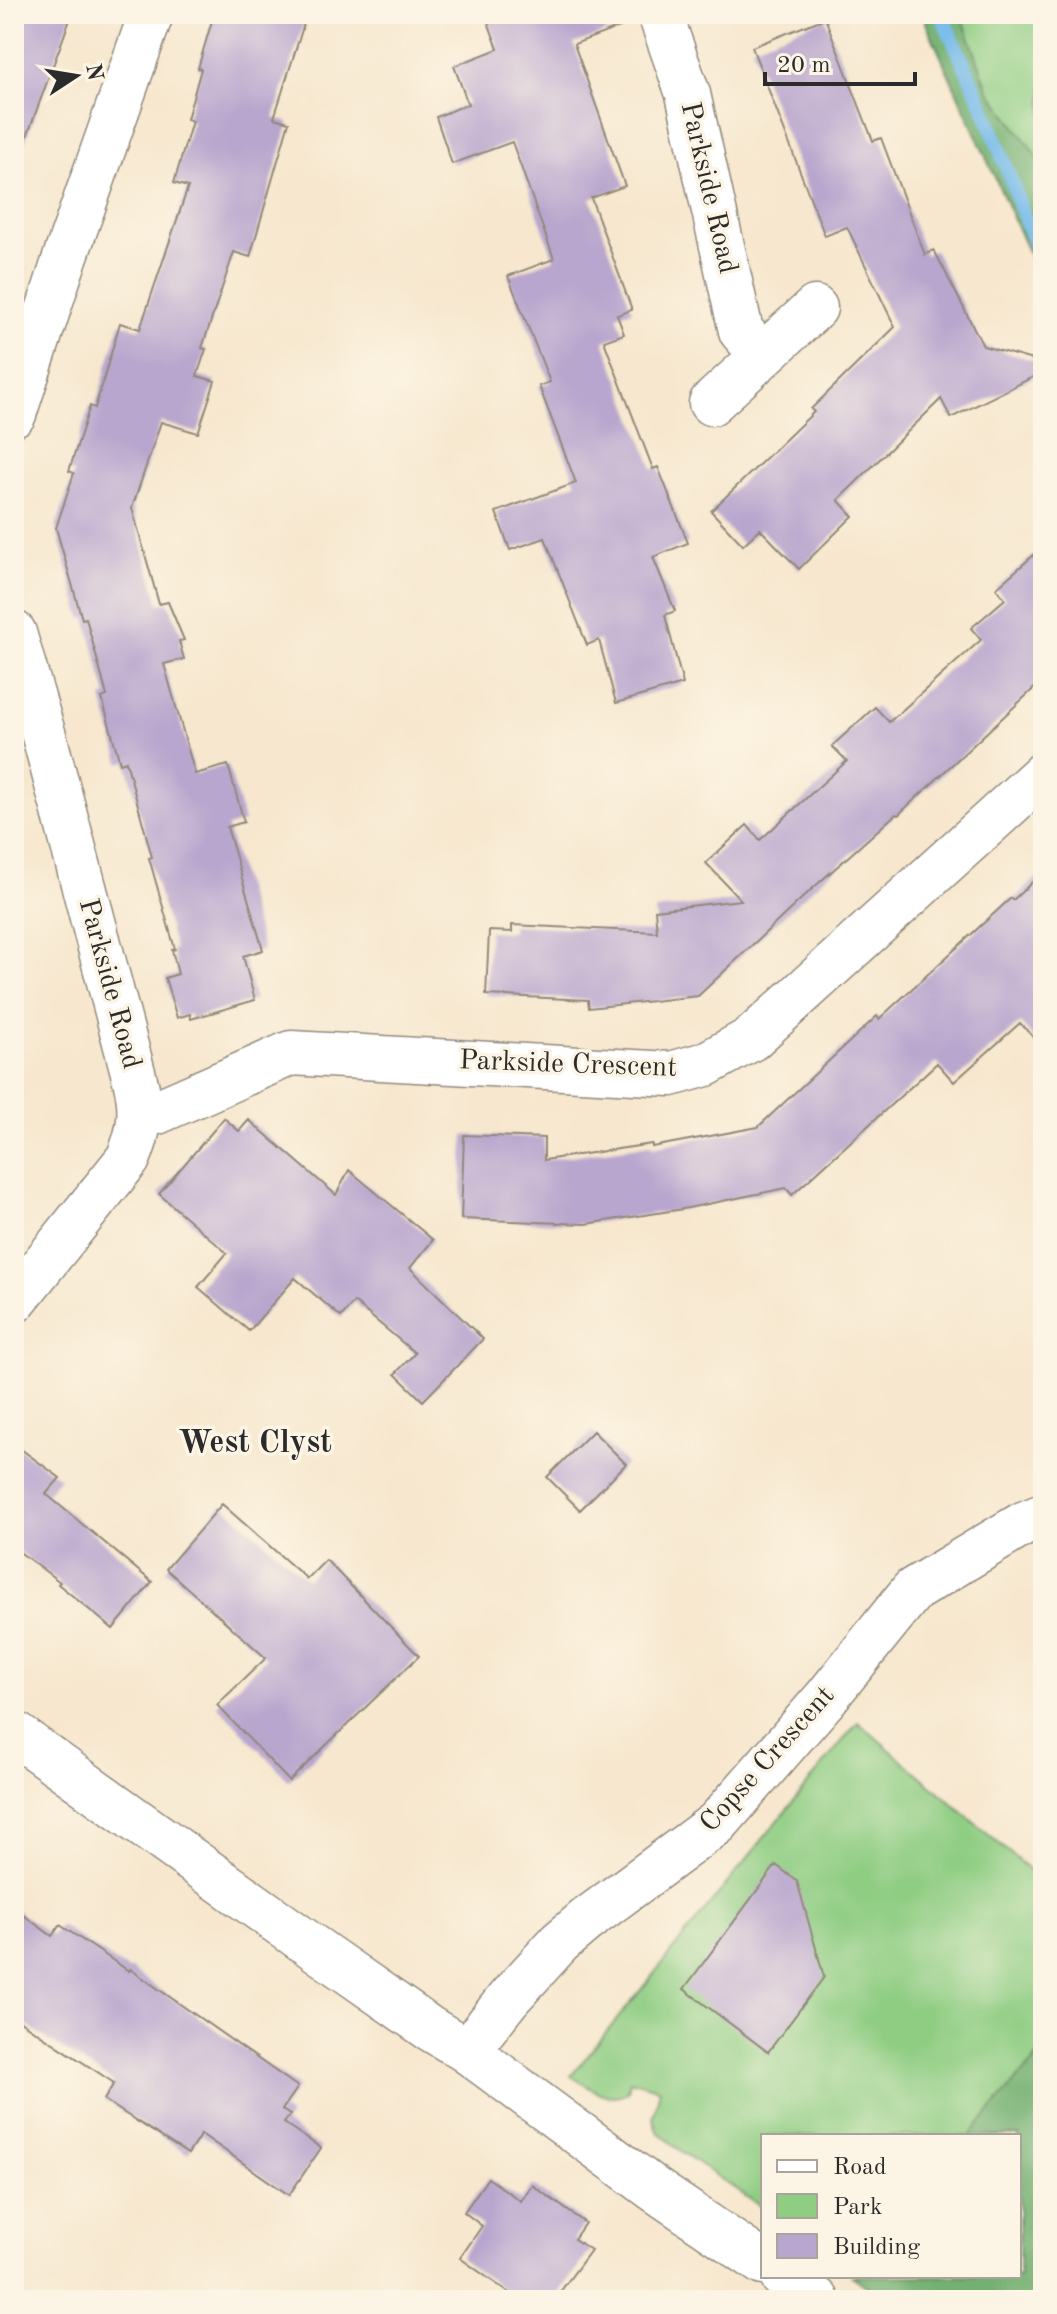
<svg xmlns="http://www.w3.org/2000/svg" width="1057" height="2314" font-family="'Old Standard TT',serif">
<rect width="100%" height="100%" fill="#fcf5e5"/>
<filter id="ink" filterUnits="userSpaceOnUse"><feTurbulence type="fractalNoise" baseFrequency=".0125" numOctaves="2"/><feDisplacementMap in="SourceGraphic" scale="16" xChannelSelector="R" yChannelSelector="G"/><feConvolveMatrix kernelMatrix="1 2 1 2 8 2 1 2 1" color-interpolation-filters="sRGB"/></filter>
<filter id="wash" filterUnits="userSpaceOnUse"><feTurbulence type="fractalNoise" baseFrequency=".006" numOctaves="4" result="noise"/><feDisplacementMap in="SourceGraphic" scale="32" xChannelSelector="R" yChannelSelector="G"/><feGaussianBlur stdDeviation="1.8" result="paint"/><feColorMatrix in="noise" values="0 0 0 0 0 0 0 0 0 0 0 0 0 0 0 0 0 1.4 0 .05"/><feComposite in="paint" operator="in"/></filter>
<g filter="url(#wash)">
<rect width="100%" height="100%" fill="#f7e7ce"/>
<path fill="#8fcd83" stroke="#5d7c57" stroke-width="2" d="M 961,14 L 1043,14 L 1043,165 L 988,89 Z
M 858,1722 L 1043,1882 L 1043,2050 L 969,2136 L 763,2136 L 763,2208 L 682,2152 L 657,2131 L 653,2119 L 660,2089 L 630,2080 L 628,2091 C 609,2105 588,2086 571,2076 Z"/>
<path fill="#73b071" stroke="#4f6e4e" stroke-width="2" d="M 922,14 L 961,14 L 988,89 L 1043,165 L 1043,285 Z
M 1043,2050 L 1043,2300 L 886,2300 L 852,2276 L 1019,2276 L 1019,2136 L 969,2136 Z"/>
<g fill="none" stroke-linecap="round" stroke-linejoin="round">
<path stroke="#75baeb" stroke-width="14" d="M 941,14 L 985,110 L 1043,268"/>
</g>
<g id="blocks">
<path fill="#b9a6ce" d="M 14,14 L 72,14 L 19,158 L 14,157 Z
M 214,14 L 307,14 L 274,118 L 289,122 L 250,257 L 234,252 L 202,348 L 206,349 L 197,376 L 215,381 L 198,433 L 161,422 L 132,508 L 159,604 L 168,602 L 184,640 L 179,641 L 184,659 L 164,664 L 195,774 L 228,765 L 244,822 L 227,827 L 263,950 L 243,956 L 255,1000 L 191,1019 L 190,1014 L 177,1018 L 165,978 L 178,974 L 172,950 L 175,949 L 149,858 L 152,857 L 126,761 L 120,763 L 102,698 L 107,696 L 86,618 L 82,619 L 56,528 L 74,473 L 69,471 L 90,406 L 95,408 L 120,323 L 140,329 L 188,187 L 174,183 L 192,121 L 187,119 L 201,69 L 198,68 Z
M 485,14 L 636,14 L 636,21 L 574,44 L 625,186 L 591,198 L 632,310 L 617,315 L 624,334 L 604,341 L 653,469 L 658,467 L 688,543 L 653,557 L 675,611 L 665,615 L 683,684 L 616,703 L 599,640 L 587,645 L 545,538 L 510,550 L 496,512 L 576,483 L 539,386 L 550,382 L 508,276 L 554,259 L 512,142 L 452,164 L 436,117 L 468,104 L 454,66 L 498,49 Z
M 825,18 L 873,141 L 881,138 L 925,255 L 934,250 L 983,346 L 1043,363 L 1043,372 L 951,418 L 941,399 L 838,500 L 853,516 L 799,569 L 760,529 L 743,545 L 711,511 L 814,412 L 811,409 L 895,327 L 847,227 L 825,236 L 752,47 Z
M 1043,547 L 1043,680 L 898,815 L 896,814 L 812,889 L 698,996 L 589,1008 L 588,1000 L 486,995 L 489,931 L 512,932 L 512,925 L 657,932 L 655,910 L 741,900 L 706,863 L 747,825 L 760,840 L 847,761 L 832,746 L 875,707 L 889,722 L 981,640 L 971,628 L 1005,599 L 996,588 Z
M 1043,872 L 1043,1048 L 1020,1023 L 954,1082 L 937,1063 L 792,1195 L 786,1188 L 683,1209 L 586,1224 L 461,1219 L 464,1135 L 544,1138 L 544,1160 L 652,1144 L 652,1147 L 758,1127 L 877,1016 L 879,1019 L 1011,898 L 1013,900 Z
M 224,1118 L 239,1131 L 249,1120 L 336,1195 L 349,1170 L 433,1240 L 410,1268 L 483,1339 L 423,1401 L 395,1374 L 415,1353 L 354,1302 L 341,1317 L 295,1278 L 249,1331 L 198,1287 L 227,1253 L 159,1194 Z
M 593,1431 L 626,1464 L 580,1510 L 547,1477 Z
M 14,1444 L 60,1478 L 46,1494 L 152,1582 L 113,1629 L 58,1584 L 60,1582 L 14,1548 Z
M 222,1504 L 307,1579 L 326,1560 L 419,1656 L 289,1781 L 217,1705 L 266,1658 L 166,1569 Z
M 776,1865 L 797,1881 L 824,1977 L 768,2052 L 684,1989 Z
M 14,1908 L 52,1936 L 60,1925 L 129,1971 L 130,1969 L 298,2087 L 282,2110 L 290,2115 L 284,2123 L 321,2148 L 289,2195 L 201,2134 L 188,2154 L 104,2100 L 114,2083 L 14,2017 Z
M 488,2178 L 521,2201 L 532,2185 L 585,2223 L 574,2239 L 591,2250 L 554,2300 L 519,2300 L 460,2258 L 482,2226 L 464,2212 Z"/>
</g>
</g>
<g filter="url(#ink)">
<use href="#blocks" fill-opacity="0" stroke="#91897c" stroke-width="2"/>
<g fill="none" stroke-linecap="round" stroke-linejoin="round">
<defs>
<path id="minor" d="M 660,14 L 688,94 L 741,331 L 763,356
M 711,403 L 815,308
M 14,414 L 65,258 L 151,14
M 14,633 L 46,743 L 135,1080 C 143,1110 140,1132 128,1159 L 14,1301
M 141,1116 L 157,1112 L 291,1053 L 671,1074 L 706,1064 L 751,1039 L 1043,774
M 467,2051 L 508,1999 L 560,1942 L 586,1920 L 717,1823 L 825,1699 L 913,1590 L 1023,1524 L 1043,1516"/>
<path id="major" d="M 14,1733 L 313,1947 L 429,2028 L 467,2051 L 654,2189 L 763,2263
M 782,2276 L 817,2300"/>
</defs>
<use href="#minor" stroke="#91897c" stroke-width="47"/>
<use href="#major" stroke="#91897c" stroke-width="47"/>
<use href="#minor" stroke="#fff" stroke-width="44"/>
<use href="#major" stroke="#fff" stroke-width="44"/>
</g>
</g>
<g text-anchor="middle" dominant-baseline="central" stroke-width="7" stroke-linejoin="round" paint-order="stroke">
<g font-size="28" fill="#2b2b2b" stroke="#fcf5e5">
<text transform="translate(708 188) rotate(77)">Parkside Road</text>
<text transform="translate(109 984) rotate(75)">Parkside Road</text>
<text transform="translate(568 1065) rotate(2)">Parkside Crescent</text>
<text transform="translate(768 1760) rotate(-48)">Copse Crescent</text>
</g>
<g font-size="32" font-weight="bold" fill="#2b2b2b" stroke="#fcf5e5">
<text x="255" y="1444">West Clyst</text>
</g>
</g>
<rect width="1057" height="2314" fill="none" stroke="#fcf5e5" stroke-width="48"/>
<rect x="761" y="2134" width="260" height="144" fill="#fcf5e5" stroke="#a8a49b" stroke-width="2"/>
<rect x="777" y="2160" width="40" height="12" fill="#ffffff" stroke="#a8a49b" stroke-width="2"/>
<text x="833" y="2174" font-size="24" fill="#2b2b2b">Road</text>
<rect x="777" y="2194" width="40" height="24" fill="#8fcd83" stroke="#a8a49b" stroke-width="2"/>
<text x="833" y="2214" font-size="24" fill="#2b2b2b">Park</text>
<rect x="777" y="2234" width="40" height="24" fill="#b9a6ce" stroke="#a8a49b" stroke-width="2"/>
<text x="833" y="2254" font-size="24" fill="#2b2b2b">Building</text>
<g transform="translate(76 76) rotate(78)" stroke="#fcf5e5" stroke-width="6" paint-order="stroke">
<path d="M0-6L14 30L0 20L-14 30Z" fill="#2b2b2b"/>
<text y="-12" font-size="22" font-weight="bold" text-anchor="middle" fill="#2b2b2b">N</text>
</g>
<path d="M765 72v12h150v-12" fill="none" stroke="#2b2b2b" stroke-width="4"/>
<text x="777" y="72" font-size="24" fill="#2b2b2b" stroke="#fcf5e5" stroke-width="6" paint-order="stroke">20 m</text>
</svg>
